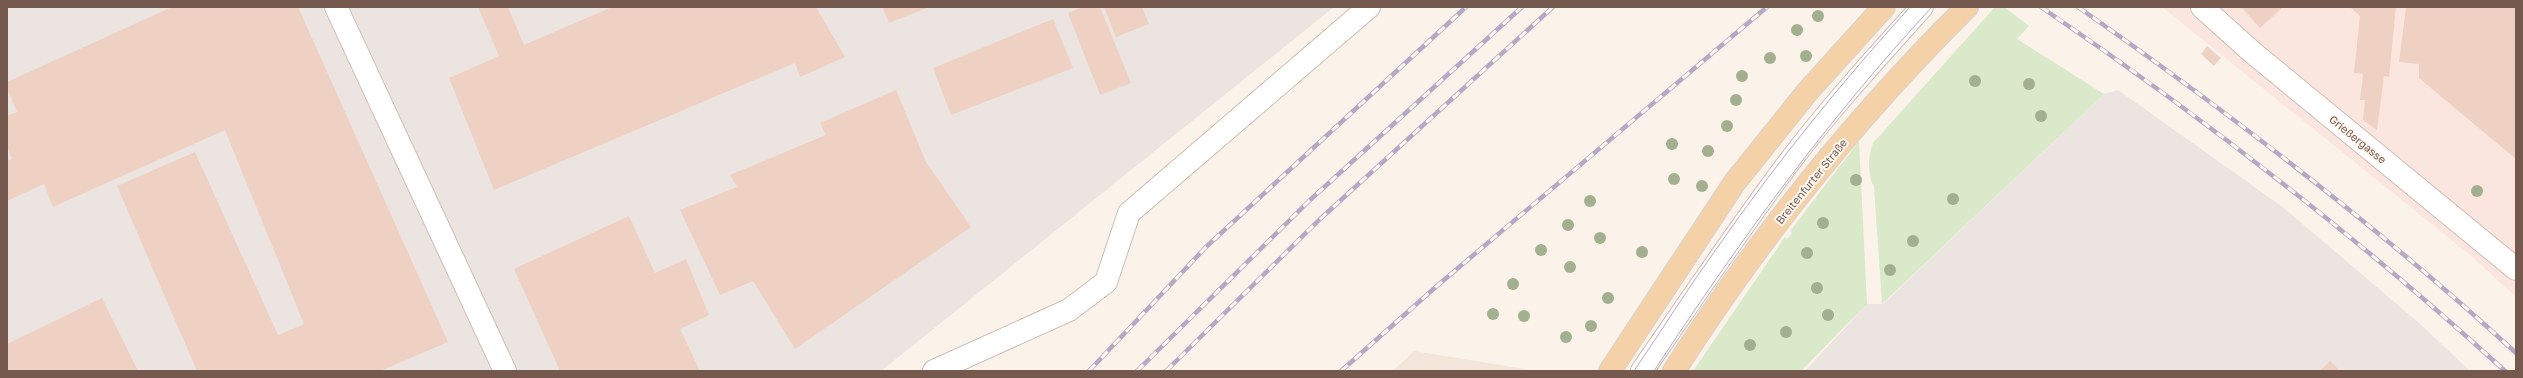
<svg xmlns="http://www.w3.org/2000/svg" width="2523" height="378" font-family="'Golos Text',sans-serif">
<rect width="100%" height="100%" fill="#fbf3ea"/>
<path fill="#f3e5d9" d="M 1414,351 L 1536,371 L 1393,371 Z"/>
<path fill="#fbe5df" d="M 2162,7 L 2516,7 L 2516,297 L 2470,255 Z"/>
<path fill="#ebe4e0" d="M 7,7 L 1334,7 L 881,371 L 7,371 Z
M 2118,90 L 2284,208 L 2419,323 L 2470,371 L 1805,371 L 1867,304 L 1883,304 L 2104,94 Z"/>
<path fill="#d9e9c9" d="M 1995,7 L 2004,7 L 2029,26 L 2017,39 L 2104,94 L 1882,304 L 1874,187 C 1867,175 1868,156 1873,143 Z
M 1859,141 L 1867,304 L 1801,371 L 1693,371 L 1785,237 L 1787,239 L 1792,233 L 1790,231 Z"/>
<path fill="#efd1c4" d="M 172,7 L 298,7 L 448,342 L 380,371 L 197,371 L 117,186 L 195,152 L 278,335 L 304,324 L 225,130 L 53,207 L 44,184 L 7,201 L 7,161 L 12,159 L 7,147 L 7,116 L 17,112 L 7,88 L 7,82 Z
M 478,7 L 508,7 L 524,45 L 612,7 L 816,7 L 845,57 L 800,77 L 795,63 L 494,190 L 449,78 L 499,56 Z
M 882,7 L 929,7 L 889,23 Z
M 1083,7 L 1100,7 L 1131,83 L 1100,95 L 1068,13 Z
M 1104,7 L 1142,7 L 1149,24 L 1116,37 Z
M 2241,7 L 2283,7 L 2260,28 Z
M 2350,7 L 2396,7 L 2389,77 L 2384,76 L 2377,130 L 2363,120 L 2365,100 L 2360,100 L 2363,74 L 2354,73 L 2360,16 Z
M 2406,7 L 2516,7 L 2516,159 L 2419,78 L 2419,64 L 2399,62 Z
M 1053,19 L 1073,68 L 951,115 L 933,68 Z
M 2207,46 L 2221,58 L 2214,66 L 2201,54 Z
M 896,90 L 926,162 L 971,227 L 795,349 L 753,281 L 720,295 L 680,210 L 737,187 L 730,175 L 826,135 L 820,123 Z
M 629,216 L 655,273 L 686,259 L 709,315 L 680,329 L 700,371 L 560,371 L 514,269 Z
M 102,298 L 138,371 L 7,371 L 7,344 Z
M 2330,361 L 2340,371 L 2320,371 Z"/>
<g fill="none" stroke-linecap="round" stroke-linejoin="round">
<defs>
<path id="minor" d="M 336,7 L 505,371
M 2202,7 L 2252,52 L 2516,269
M 934,371 L 1069,310 L 1106,282 L 1129,213 L 1369,7
M 1642,371 C 1691,300 1739,229 1790,161 C 1831,107 1877,57 1922,7"/>
<path id="major" d="M 1610,371 L 1735,182 L 1808,91 L 1884,7
M 1674,371 C 1758,239 1856,117 1967,7"/>
</defs>
<use href="#minor" stroke="#cfbdb3" stroke-width="24"/>
<use href="#major" stroke="#d8d1ce" stroke-width="24"/>
<use href="#minor" stroke="#fff" stroke-width="22"/>
<use href="#major" stroke="#f5d1a8" stroke-width="22"/>
<path stroke="#b5a8c5" stroke-width="1" d="M 1634,371 C 1662,330 1688,288 1717,248 C 1776,163 1841,83 1910,7
M 1654,371 C 1738,243 1827,120 1932,7"/>
<defs>
<path id="rail" d="M 2041,7 C 2204,118 2359,238 2505,371
M 2078,7 C 2231,114 2379,227 2516,353
M 1089,371 L 1206,247 L 1466,7
M 1137,371 L 1309,201 L 1522,7
M 1166,371 L 1319,220 L 1553,7
M 1341,371 L 1438,285 L 1767,7"/>
</defs>
<use href="#rail" stroke="#b5a8c5" stroke-width="4.5"/>
<use href="#rail" stroke="#fef8f1" stroke-width="3" stroke-dasharray="9" stroke-linecap="butt"/>
</g>
<g fill="#a3b090">
<circle cx="1818" cy="16" r="6"/>
<circle cx="1797" cy="30" r="6"/>
<circle cx="1806" cy="56" r="6"/>
<circle cx="1770" cy="58" r="6"/>
<circle cx="1742" cy="76" r="6"/>
<circle cx="1975" cy="81" r="6"/>
<circle cx="2029" cy="84" r="6"/>
<circle cx="1736" cy="100" r="6"/>
<circle cx="2041" cy="116" r="6"/>
<circle cx="1727" cy="126" r="6"/>
<circle cx="1672" cy="144" r="6"/>
<circle cx="1708" cy="151" r="6"/>
<circle cx="1674" cy="179" r="6"/>
<circle cx="1856" cy="180" r="6"/>
<circle cx="1702" cy="186" r="6"/>
<circle cx="2477" cy="191" r="6"/>
<circle cx="1953" cy="199" r="6"/>
<circle cx="1590" cy="201" r="6"/>
<circle cx="1823" cy="223" r="6"/>
<circle cx="1568" cy="225" r="6"/>
<circle cx="1600" cy="238" r="6"/>
<circle cx="1913" cy="241" r="6"/>
<circle cx="1541" cy="250" r="6"/>
<circle cx="1642" cy="252" r="6"/>
<circle cx="1807" cy="253" r="6"/>
<circle cx="1570" cy="267" r="6"/>
<circle cx="1890" cy="270" r="6"/>
<circle cx="1513" cy="284" r="6"/>
<circle cx="1817" cy="288" r="6"/>
<circle cx="1608" cy="298" r="6"/>
<circle cx="1493" cy="314" r="6"/>
<circle cx="1828" cy="315" r="6"/>
<circle cx="1524" cy="316" r="6"/>
<circle cx="1591" cy="326" r="6"/>
<circle cx="1786" cy="332" r="6"/>
<circle cx="1566" cy="337" r="6"/>
<circle cx="1750" cy="345" r="6"/>
</g>
<g text-anchor="middle" dominant-baseline="central" stroke-width="4" stroke-linejoin="round" paint-order="stroke">
<g font-size="11" fill="#75594f" stroke="#fef8f1">
<text transform="translate(2358 139) rotate(39)">Grießergasse</text>
<text transform="translate(1811 181) rotate(-51)">Breitenfurter Straße</text>
</g>
</g>
<rect width="2523" height="378" fill="none" stroke="#75594f" stroke-width="16"/>
</svg>
